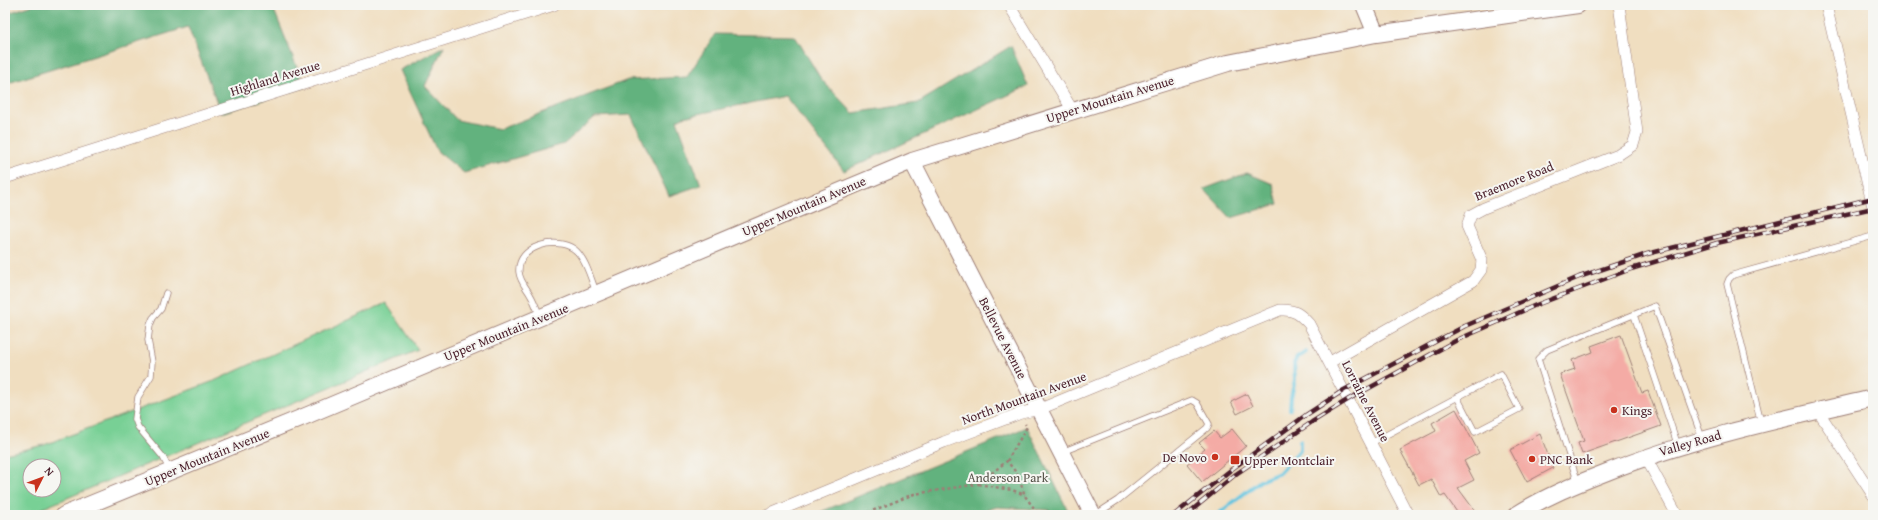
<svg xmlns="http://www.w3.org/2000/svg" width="1878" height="520" font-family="'Gentium Book Plus',serif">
<rect width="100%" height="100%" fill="#f6f6f2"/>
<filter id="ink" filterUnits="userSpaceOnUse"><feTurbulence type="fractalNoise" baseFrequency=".025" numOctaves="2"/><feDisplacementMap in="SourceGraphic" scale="8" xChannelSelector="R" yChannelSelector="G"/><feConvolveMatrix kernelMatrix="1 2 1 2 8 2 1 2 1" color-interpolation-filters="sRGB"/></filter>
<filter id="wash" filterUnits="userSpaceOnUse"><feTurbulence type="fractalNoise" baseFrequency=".012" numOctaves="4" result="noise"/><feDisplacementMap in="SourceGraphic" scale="16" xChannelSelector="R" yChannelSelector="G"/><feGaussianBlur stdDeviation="0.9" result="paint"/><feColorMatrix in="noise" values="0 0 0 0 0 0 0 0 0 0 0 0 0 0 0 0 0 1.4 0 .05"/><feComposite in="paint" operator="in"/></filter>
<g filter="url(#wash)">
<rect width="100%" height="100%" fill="#f0dec0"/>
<path fill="#78d095" stroke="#617860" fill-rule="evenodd" d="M 386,303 L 418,350 L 27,515 L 5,515 L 5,454 L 44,445 L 214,381 ZM 30,466 L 54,466 L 54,490 L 30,490 Z"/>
<path fill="#62b27e" stroke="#566854" d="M 33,5 L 272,5 L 305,87 L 221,113 L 188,27 L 5,84 L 5,14 Z
M 715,34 L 795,36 L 821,79 L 853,113 L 918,103 L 1011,46 L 1028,86 L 844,171 L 785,96 L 683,117 L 677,120 L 701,185 L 669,196 L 631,115 L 595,117 L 564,144 L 464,173 L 437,151 L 400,70 L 444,46 L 425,86 L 457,120 L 500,129 L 628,80 L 687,77 Z
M 1247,173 L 1273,184 L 1278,204 L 1231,218 L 1204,189 Z
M 1027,427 L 1070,515 L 1051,515 L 1049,510 L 997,507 L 970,515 L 813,515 Z"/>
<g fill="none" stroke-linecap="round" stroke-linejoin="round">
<path stroke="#62c5e0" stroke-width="4" d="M 1290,409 L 1291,397 L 1295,380 L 1294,363 L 1297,358 L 1306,352
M 1217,515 L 1260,481 L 1279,473 L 1300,450 L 1300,441"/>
</g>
<g id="blocks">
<path fill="#f4aba5" d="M 1621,335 L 1642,393 L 1648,391 L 1661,426 L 1582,454 L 1578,443 L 1584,441 L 1560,374 L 1575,369 L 1572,360 L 1593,352 L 1591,346 Z
M 1247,394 L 1253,406 L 1237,414 L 1231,402 Z
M 1456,409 L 1479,453 L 1464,461 L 1474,480 L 1458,488 L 1478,515 L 1459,515 L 1445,495 L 1441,497 L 1431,479 L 1419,485 L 1400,450 L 1436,431 L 1432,423 Z
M 1232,429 L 1246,446 L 1202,482 L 1187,464 L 1205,449 L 1199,443 L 1214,431 L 1220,438 Z
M 1540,434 L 1553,468 L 1527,482 L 1510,450 Z"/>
</g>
</g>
<g filter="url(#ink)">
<use href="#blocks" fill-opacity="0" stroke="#9d7e76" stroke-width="1"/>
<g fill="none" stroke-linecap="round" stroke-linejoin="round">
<defs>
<path id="lane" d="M 166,293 L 161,309 L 153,318 L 150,325 L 148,340 L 152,362 L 151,376 L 138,397 L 135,419 L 138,427 L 163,457 L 170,471
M 1634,315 L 1678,446
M 540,316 C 537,310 535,303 531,296 C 527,288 520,282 519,272 C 517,246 556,236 574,249 C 585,257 591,279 596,292
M 1761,423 L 1727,284 L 1729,279 L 1733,275 L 1873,236
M 1371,443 L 1501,374 L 1519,409 L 1475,432 L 1457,397
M 1062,452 L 1192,400 L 1197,403 L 1209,424 L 1207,428 L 1118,500 L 1095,515
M 1578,483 L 1538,359 L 1547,350 L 1655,306 L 1702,438"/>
<path id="street" d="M 1009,5 L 1073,111
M 1826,5 L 1873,207
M 5,178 L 554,5
M 1330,362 L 1473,281 L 1481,270 L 1482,260 L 1467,226 L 1471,215 L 1484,208 L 1618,155 L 1633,145 L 1637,132 L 1619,5
M 1818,411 L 1873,495
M 1645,456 L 1677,515
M 768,515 L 944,442 L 1021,413 L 1040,409 L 1280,310 C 1294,309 1300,314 1309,324 L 1408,515"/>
<path id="secondary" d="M 1364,5 L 1376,34
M 912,161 L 1093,515
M 64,515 L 308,415 L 912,161 L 1228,63 L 1376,34 L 1578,5
M 1516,515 C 1544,497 1576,484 1607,472 C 1693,438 1783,419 1873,398"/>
</defs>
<use href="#lane" stroke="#9d7e76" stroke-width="7"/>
<use href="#street" stroke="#9d7e76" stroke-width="12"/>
<use href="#secondary" stroke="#9d7e76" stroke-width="18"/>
<path stroke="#9d7e76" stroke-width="2.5" stroke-dasharray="3 3" stroke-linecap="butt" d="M 1007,461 L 1027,427 L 1025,424
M 978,484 L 1012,490 L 1025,495
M 862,515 L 914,494 L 978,484 L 1007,461 L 1018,475 L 1025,496 L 1039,515"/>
<use href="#lane" stroke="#fff" stroke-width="5.5"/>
<use href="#street" stroke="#fff" stroke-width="11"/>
<use href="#secondary" stroke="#fff" stroke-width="16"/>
<defs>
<path id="rail" d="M 1174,515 L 1232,469 L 1306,415 L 1344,390 L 1465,326 L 1579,277 L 1647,254 L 1873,198
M 1186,515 L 1236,474 L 1312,422 L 1349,399 L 1457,340 L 1536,305 L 1631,269 L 1717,243 L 1873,208"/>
</defs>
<use href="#rail" stroke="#4a1f2b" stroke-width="4.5"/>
<use href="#rail" stroke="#f6f6f2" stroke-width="3" stroke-dasharray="9" stroke-linecap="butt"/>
</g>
</g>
<g fill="#c8321e" stroke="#f6f6f2" stroke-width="1.5">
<circle cx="1614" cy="410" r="4"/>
<circle cx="1215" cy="457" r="4"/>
<circle cx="1532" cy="459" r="4"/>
<rect x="1230" y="455" width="10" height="10" rx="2"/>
</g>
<g text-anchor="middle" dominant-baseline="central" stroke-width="4" stroke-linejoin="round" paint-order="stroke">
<g font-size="13" fill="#4a1f2b" stroke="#f6f6f2">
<text transform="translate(275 78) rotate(-17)">Highland Avenue</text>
<text transform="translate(1110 99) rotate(-17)">Upper Mountain Avenue</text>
<text transform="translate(1514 181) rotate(-22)">Braemore Road</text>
<text transform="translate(804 206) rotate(-23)">Upper Mountain Avenue</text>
<text transform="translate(506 332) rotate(-22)">Upper Mountain Avenue</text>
<text transform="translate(1003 338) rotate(63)">Bellevue Avenue</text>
<text transform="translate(1024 398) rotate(-20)">North Mountain Avenue</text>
<text transform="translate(1366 401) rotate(63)">Lorraine Avenue</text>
<text transform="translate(1690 443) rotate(-16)">Valley Road</text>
<text transform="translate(207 457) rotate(-22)">Upper Mountain Avenue</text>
</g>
<g font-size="13" fill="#4a1f2b" stroke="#f6f6f2" text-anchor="start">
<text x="1622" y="410">Kings</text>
<text x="1207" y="457" text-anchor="end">De Novo</text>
<text x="1540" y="459">PNC Bank</text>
<text x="1244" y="460">Upper Montclair</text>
</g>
<g font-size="13" fill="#58544b" stroke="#f6f6f2">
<text x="1008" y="477">Anderson Park</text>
</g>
</g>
<rect width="1878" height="520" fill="none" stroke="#f6f6f2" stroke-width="20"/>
<g transform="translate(42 478) rotate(48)"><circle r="19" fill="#f6f6f2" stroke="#b1a0a2"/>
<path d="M0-3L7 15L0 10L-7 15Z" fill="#c8321e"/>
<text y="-6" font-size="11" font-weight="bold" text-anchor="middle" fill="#4a1f2b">N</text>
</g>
</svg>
